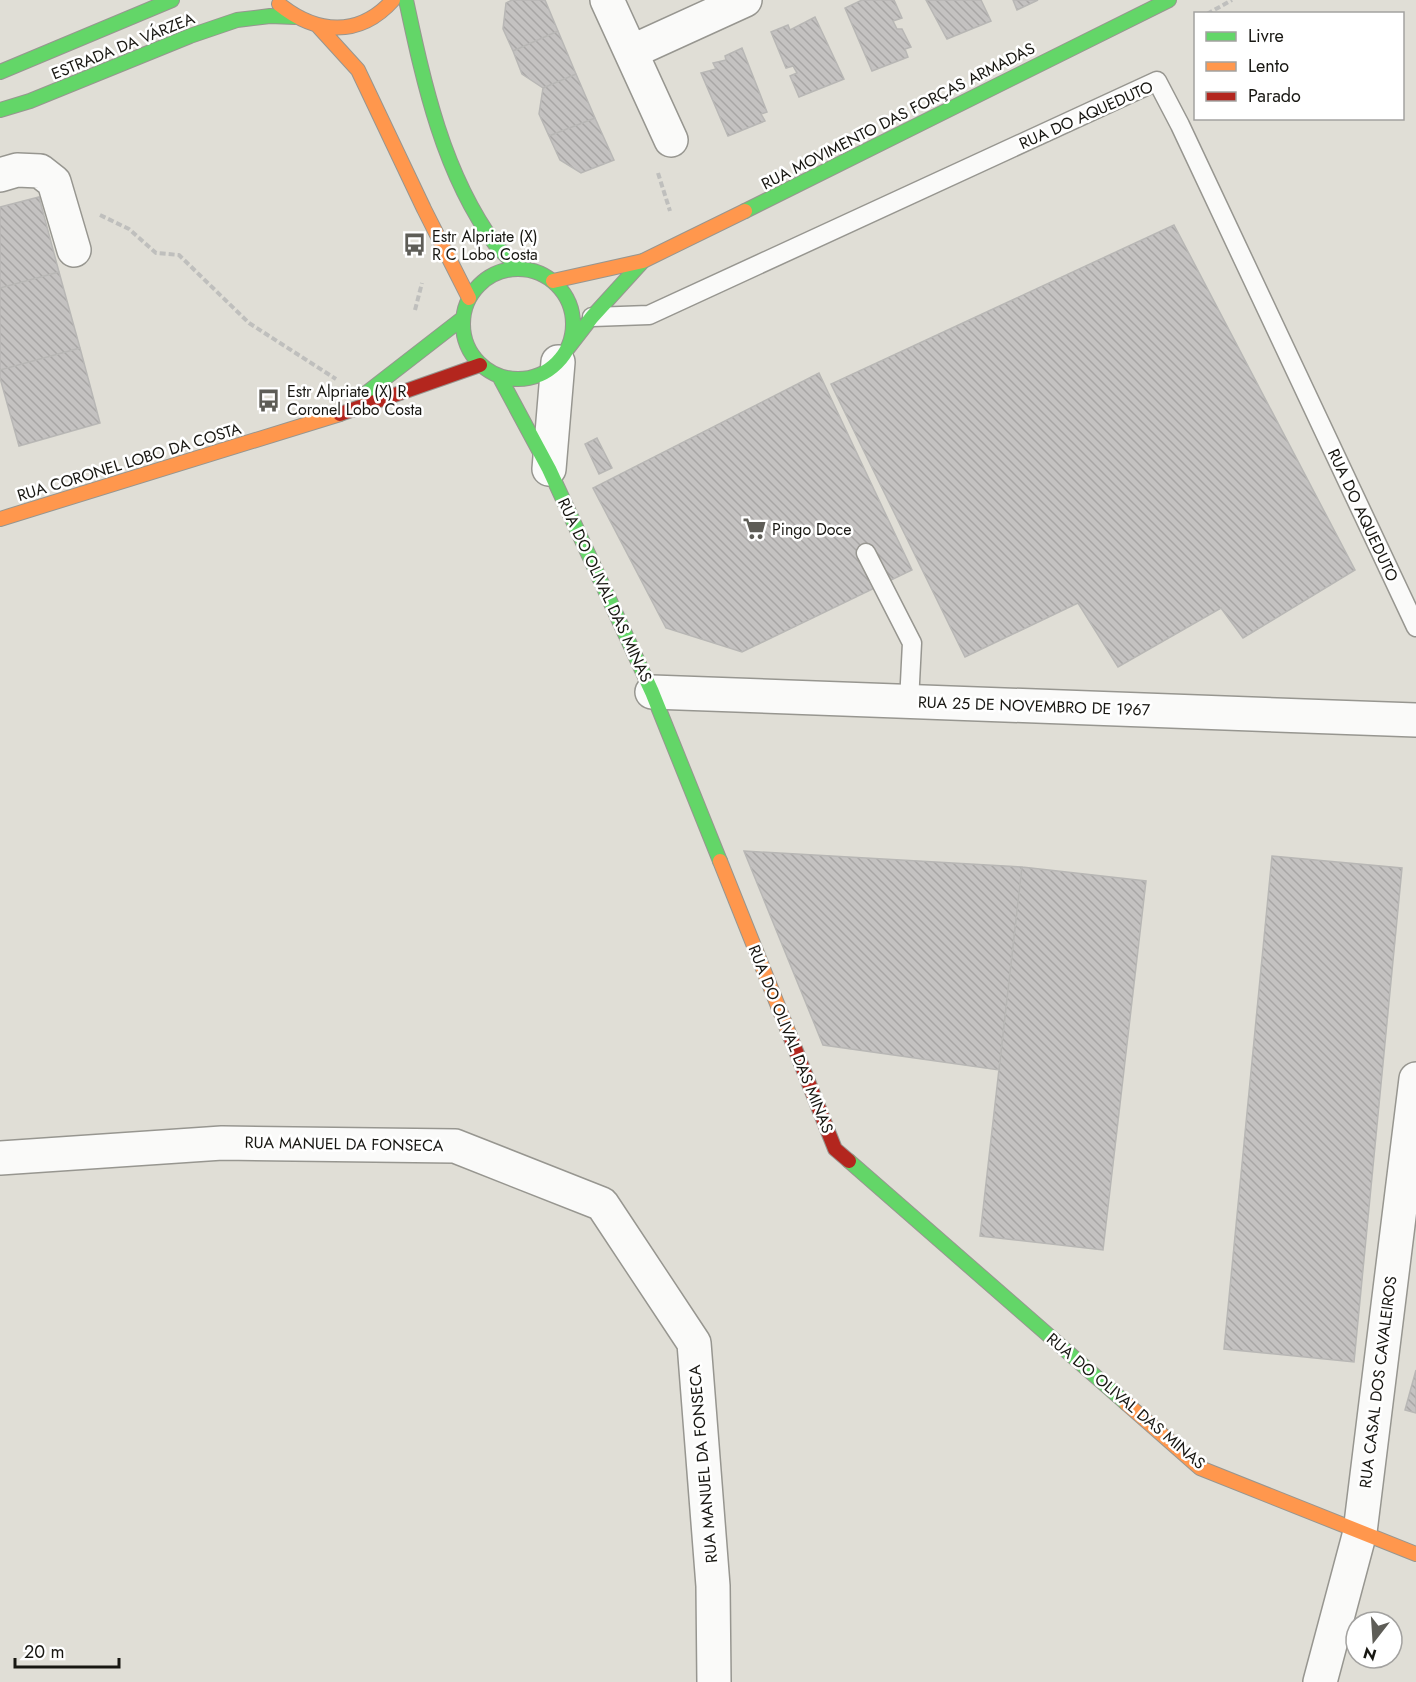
<svg xmlns="http://www.w3.org/2000/svg" width="1416" height="1682" font-family="Jost,sans-serif">
<defs>
<pattern id="building-back-hatch" width="6" height="6" patternUnits="userSpaceOnUse" patternTransform="scale(1.5)"><rect width="6" height="6" fill="#c4c2c1"/><path d="M-1 5l2 2M0 0l6 6M5-1l2 2" fill="none" stroke="#a8a6a5"/></pattern>
</defs>
<rect width="100%" height="100%" fill="#e0ded6"/>
<path fill="url(#building-back-hatch)" stroke="#b8b7b5" stroke-width="1.5" d="M 512,0 L 545,0 L 558,31 L 513,51 L 503,29 L 506,3 Z
M 862,0 L 894,0 L 902,18 L 893,21 L 897,29 L 902,29 L 911,47 L 905,49 L 908,57 L 872,71 L 845,8 Z
M 926,0 L 981,0 L 991,21 L 947,39 Z
M 1013,0 L 1038,0 L 1017,10 Z
M 815,17 L 844,79 L 799,97 L 790,76 L 797,73 L 793,66 L 786,68 L 771,32 L 788,25 L 790,30 Z
M 558,31 L 576,74 L 543,88 L 522,74 L 513,51 Z
M 742,48 L 767,112 L 761,114 L 765,121 L 728,136 L 701,73 L 716,69 L 713,63 L 726,60 L 725,56 Z
M 576,74 L 595,118 L 549,136 L 539,114 L 543,88 Z
M 595,118 L 614,160 L 581,173 L 560,160 L 549,136 Z
M 39,197 L 59,272 L 0,288 L 0,207 Z
M 1174,225 L 1355,570 L 1243,638 L 1221,608 L 1118,667 L 1078,603 L 965,657 L 831,384 Z
M 59,272 L 80,348 L 0,370 L 0,288 Z
M 80,348 L 100,423 L 19,446 L 0,378 L 0,370 Z
M 819,373 L 912,570 L 742,652 L 666,628 L 593,488 Z
M 597,438 L 612,468 L 599,474 L 585,444 Z
M 744,851 L 1022,867 L 999,1070 L 823,1045 Z
M 1272,856 L 1402,868 L 1354,1362 L 1224,1349 Z
M 1022,867 L 1146,881 L 1103,1250 L 980,1236 Z
M 1416,1370 L 1416,1413 L 1405,1410 Z"/>
<g fill="none" stroke-linecap="round" stroke-linejoin="round">
<defs>
<path id="lane" d="M 592,317 L 649,315 L 1157,81 L 1180,125 L 1416,627
M 866,553 L 912,643 L 909,702"/>
<path id="street" d="M 607,0 L 671,140
M 631,52 L 745,0
M 0,175 L 17,170 L 40,171 L 54,182 L 74,250
M 549,469 L 558,362
M 652,692 L 1416,720
M 0,1158 L 222,1143 L 455,1146 L 602,1204 L 694,1343 L 713,1586 L 714,1682
M 1320,1682 L 1360,1532 L 1416,1079"/>
<path id="fast" d="M 406,0 C 424,84 443,173 495,244 C 502,253 512,261 521,269
M 0,72 L 172,0
M 0,110 L 30,101 L 190,36 L 237,20 L 270,16 L 295,17
M 745,211 L 1169,0
M463 324a55 55 0 1 1 110 0a55 55 0 1 1-110 0Z
M 568,348 L 592,317 L 643,261
M 499,376 L 549,469 L 652,692 L 720,861
M 365,394 L 463,318
M 849,1161 L 1126,1403"/>
<path id="slow" d="M 279,4 C 316,34 359,38 393,0
M 318,26 L 358,70 L 424,209 L 469,298
M 553,281 L 643,261 L 745,211
M 0,519 L 340,414
M 720,861 L 790,1036
M 1126,1403 L 1200,1468 L 1416,1554"/>
<path id="jam" d="M 340,414 L 480,365
M 790,1036 L 835,1149 L 849,1161"/>
</defs>
<use href="#lane" stroke="#979690" stroke-width="21"/>
<use href="#street" stroke="#979690" stroke-width="36"/>
<use href="#fast" stroke="#979690" stroke-width="16"/>
<use href="#slow" stroke="#979690" stroke-width="16"/>
<use href="#jam" stroke="#979690" stroke-width="16"/>
<path stroke="#bfbfbd" stroke-width="4" stroke-dasharray="6 3" stroke-linecap="butt" d="M 1207,14 L 1232,0
M 658,173 L 670,211
M 100,215 L 129,229 L 156,253 L 179,255 L 249,323 L 336,379
M 415,310 L 422,283"/>
<use href="#lane" stroke="#fafaf9" stroke-width="18"/>
<use href="#street" stroke="#fafaf9" stroke-width="33"/>
<use href="#fast" stroke="#63d668" stroke-width="14"/>
<use href="#slow" stroke="#ff974d" stroke-width="14"/>
<use href="#jam" stroke="#b3261e" stroke-width="14"/>
</g>
<defs>
<symbol id="bus-bare" viewBox="-9 -9 18 18"><path d="M-5-6H5V4H4V6H2V4H-2V6H-4V4H-5ZM-3.5-4V0h7V-4ZM-3.5 1.2v1.5H-2V1.2ZM2 1.2v1.5H3.5V1.2Z" fill="#5e5d57" stroke="#fff" stroke-width="2.5" paint-order="stroke"/></symbol>
<symbol id="supermarket-bare" viewBox="-9 -9 18 18"><path d="M-6-5.5h2.5l.6 2H6L4.5 2H-2.5L-4.4-4H-6ZM-1.5 3.2a1.3 1.3 0 1 0 .1 0ZM3 3.2a1.3 1.3 0 1 0 .1 0Z" fill="#5e5d57" stroke="#fff" stroke-width="2.5" paint-order="stroke"/></symbol>
</defs>
<g fill-rule="evenodd">
<use href="#bus-bare" x="398" y="228" width="33" height="33"/>
<use href="#bus-bare" x="252" y="384" width="33" height="33"/>
<use href="#supermarket-bare" x="738" y="512" width="33" height="33"/>
</g>
<g text-anchor="middle" dominant-baseline="central" stroke-width="5" stroke-linejoin="round" paint-order="stroke">
<g font-size="16" fill="#181712" stroke="#fff">
<text transform="translate(123 46) rotate(-22)">ESTRADA DA VÁRZEA</text>
<text transform="translate(1086 115) rotate(-24)">RUA DO AQUEDUTO</text>
<text transform="translate(898 116) rotate(-27)">RUA MOVIMENTO DAS FORÇAS ARMADAS</text>
<text transform="translate(129 462) rotate(-17)">RUA CORONEL LOBO DA COSTA</text>
<text transform="translate(1363 515) rotate(65)">RUA DO AQUEDUTO</text>
<text transform="translate(605 590) rotate(65)">RUA DO OLIVAL DAS MINAS</text>
<text transform="translate(1034 706) rotate(2)">RUA 25 DE NOVEMBRO DE 1967</text>
<text transform="translate(791 1039) rotate(68)">RUA DO OLIVAL DAS MINAS</text>
<text transform="translate(344 1144) rotate(1)">RUA MANUEL DA FONSECA</text>
<text transform="translate(1378 1382) rotate(-83)">RUA CASAL DOS CAVALEIROS</text>
<text transform="translate(1126 1401) rotate(40)">RUA DO OLIVAL DAS MINAS</text>
<text transform="translate(703 1464) rotate(-95)">RUA MANUEL DA FONSECA</text>
</g>
<g font-size="16" fill="#181712" stroke="#fff" text-anchor="start">
<text x="432" y="236">Estr Alpriate (X)<tspan x="432" dy="18">R C Lobo Costa</tspan></text>
<text x="287" y="391">Estr Alpriate (X) R<tspan x="287" dy="18">Coronel Lobo Costa</tspan></text>
<text x="772" y="529">Pingo Doce</text>
</g>
</g>
<rect x="1194" y="12" width="210" height="108" fill="#ffffff" stroke="#a3a2a0" stroke-width="1.5"/>
<rect x="1206" y="32" width="30" height="9" fill="#63d668" stroke="#a3a2a0" stroke-width="1.5"/>
<text x="1248" y="42" font-size="18" fill="#181712">Livre</text>
<rect x="1206" y="62" width="30" height="9" fill="#ff974d" stroke="#a3a2a0" stroke-width="1.5"/>
<text x="1248" y="72" font-size="18" fill="#181712">Lento</text>
<rect x="1206" y="92" width="30" height="9" fill="#b3261e" stroke="#a3a2a0" stroke-width="1.5"/>
<text x="1248" y="102" font-size="18" fill="#181712">Parado</text>
<g transform="translate(1374 1640) rotate(197)"><circle r="28" fill="#ffffff" stroke="#a3a2a0" stroke-width="1.5"/>
<path d="M0-4.5L10 22L0 15L-10 22Z" fill="#5e5d57"/>
<text y="-9" font-size="16" font-weight="bold" text-anchor="middle" fill="#181712">N</text>
</g>
<path d="M15 1658v9h104v-9" fill="none" stroke="#181712" stroke-width="3"/>
<text x="24" y="1658" font-size="18" fill="#181712" stroke="#ffffff" stroke-width="4.5" paint-order="stroke">20 m</text>
</svg>
